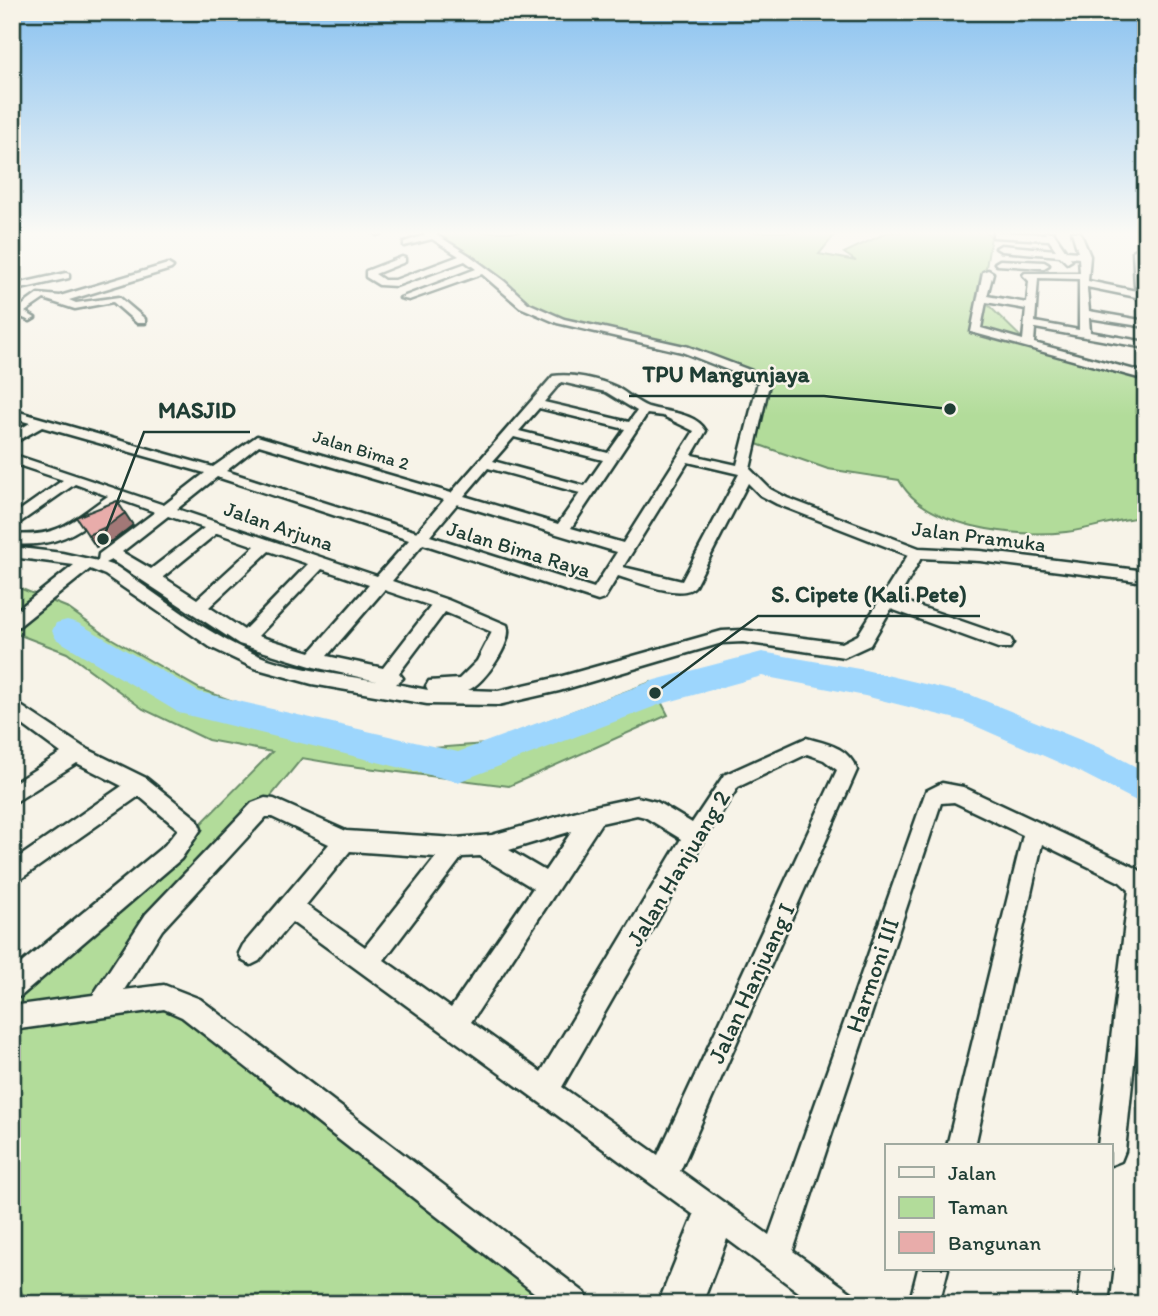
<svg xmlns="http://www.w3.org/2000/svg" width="1158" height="1316" font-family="Itim,sans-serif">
<rect width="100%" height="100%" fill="#f7f3e8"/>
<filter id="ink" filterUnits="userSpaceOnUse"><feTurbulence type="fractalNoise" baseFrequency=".0143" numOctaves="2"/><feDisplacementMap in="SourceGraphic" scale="14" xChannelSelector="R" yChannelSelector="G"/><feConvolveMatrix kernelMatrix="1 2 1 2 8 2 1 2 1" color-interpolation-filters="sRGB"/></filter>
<g filter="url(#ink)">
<path fill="#b2dc9a" stroke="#688c67" stroke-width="2" d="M 426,232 L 837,232 L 819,254 L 856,261 L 844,253 L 888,232 L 987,232 L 991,237 L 981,298 L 1028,344 L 1146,377 L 1146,517 C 1118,518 1093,529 1066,532 C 1017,538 925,528 899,480 L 828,469 L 748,441 L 761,378 L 685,349 L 588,328 L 524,305 L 466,257 Z
M 12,585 L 66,607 L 107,636 L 200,689 L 274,716 L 367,738 L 433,748 L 486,744 L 651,682 L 668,715 L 509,786 L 343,765 L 302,758 L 102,1003 L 164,997 L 572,1304 L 29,1304 L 15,1282 L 12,1252 L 12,987 L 173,852 L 272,752 L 208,740 L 143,709 L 67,653 L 12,632 Z"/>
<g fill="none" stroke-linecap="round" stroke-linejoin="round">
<path fill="#9dd6fd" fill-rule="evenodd" d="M 67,620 L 78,623 L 199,692 L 458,752 L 655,680 L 762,652 L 865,670 L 971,695 L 1100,748 L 1146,772 L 1146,806 L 1076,770 L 964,721 L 865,696 L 762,676 L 661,704 L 458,782 L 179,713 L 56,639 L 52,631 L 56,623 Z"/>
<defs>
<path id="minor" d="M 12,232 L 19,232 L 21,253 L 17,269 L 12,272 Z
M 373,232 L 385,232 L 377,235 Z
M 422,232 L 432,232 L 469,255 L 504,281 L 528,303 L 564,319 L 689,347 L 768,377 L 770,380 L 750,469 L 770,489 L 787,498 L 919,548 L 980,551 L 1146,571 L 1146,582 L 980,561 L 921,558 L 898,599 L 1010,638 L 1013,643 L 1010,648 L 998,648 L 891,609 L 870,645 L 844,657 L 743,642 L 722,643 L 559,691 L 498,705 L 427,704 L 312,684 L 254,668 L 210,647 L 105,575 L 90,569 L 18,627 L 12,629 L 12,614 L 74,565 L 12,557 L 12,547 L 62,553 L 98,561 L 99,554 L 155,512 L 121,500 C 81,528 65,548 12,544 L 12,534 C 59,538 72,521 108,496 L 75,484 L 12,528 L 12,516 L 63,480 L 12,463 L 12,454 L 164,505 L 205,473 L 42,427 L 12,444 L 12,434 L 30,423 L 12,418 L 12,410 L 213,467 L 257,436 L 451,493 L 553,376 C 571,373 599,379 616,387 C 627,393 637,403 648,407 C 668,413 695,412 706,431 L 692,455 L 737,465 L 758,382 L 682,352 L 557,323 L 520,307 L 482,274 L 409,300 L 400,298 L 476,269 L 465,261 L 396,286 L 379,285 L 366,277 L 366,271 L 402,257 L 405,258 L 405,262 L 375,274 L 384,280 L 395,280 L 459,256 L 432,239 L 404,246 L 404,242 L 425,235 ZM 561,382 L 606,392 L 637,411 L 629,422 L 544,402 ZM 539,408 L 625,429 L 608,453 L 519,431 ZM 647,414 L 663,416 L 694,431 L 623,543 L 571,528 ZM 514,437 L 603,460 L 585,486 L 493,461 ZM 259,445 L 444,500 L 417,532 L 226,471 ZM 688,462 L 739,474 L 682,581 L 623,567 ZM 488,468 L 580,493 L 558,524 L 464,496 ZM 217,477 L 409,540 L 377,576 L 177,509 ZM 748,483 L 760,495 L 777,504 L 908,555 L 858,635 L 842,643 L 743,630 L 722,631 L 559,677 L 498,691 L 468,690 C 484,684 514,641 507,625 L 448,600 L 392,581 L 423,544 L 598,601 L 604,599 L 618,576 C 635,581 683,601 695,586 ZM 457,504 L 617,552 L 594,588 L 430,536 ZM 168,516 L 204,528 L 151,569 L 122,552 ZM 217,533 L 255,546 L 197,599 L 163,577 ZM 269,551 L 308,564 L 244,630 L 209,607 ZM 111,560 L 239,644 L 314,667 L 377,681 C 340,675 301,670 265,658 C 211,638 164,599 117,567 L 105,563 ZM 322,569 L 369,585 L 310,652 L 258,636 ZM 384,590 L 431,606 L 383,668 L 327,656 ZM 445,612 L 492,632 L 477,661 L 459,679 L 429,681 L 426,686 L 428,690 L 396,684 L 403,678 L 399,673 Z
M 996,232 L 1046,234 L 1045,232 L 1053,232 L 1066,251 L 1078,252 L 1072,232 L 1080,232 L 1090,256 L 1088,281 L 1146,293 L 1146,299 L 1087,287 L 1087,289 L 1089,311 L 1146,321 L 1146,327 L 1089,318 L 1090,332 L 1146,342 L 1146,348 L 1035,328 L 1034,343 L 1146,373 L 1146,380 L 971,332 L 983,272 L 988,270 L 993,273 L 987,296 L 1027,303 L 1029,281 L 1023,275 L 1025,273 L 1080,273 L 1079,258 L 1070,257 L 1072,260 L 1067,263 L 1060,256 L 1001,251 L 996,248 L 1001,245 L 1056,250 L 1049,240 L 993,237 L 993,233 ZM 1038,278 L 1079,279 L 1079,330 L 1035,322 ZM 986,302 L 1026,309 L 1023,340 L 981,328 Z
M 1138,248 L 1146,248 L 1146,254 L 1143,254 L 1145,286 L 1140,289 L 1135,286 L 1133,251 Z
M 1000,260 L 1044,262 L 1049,265 L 1044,268 L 997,265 L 995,263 Z
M 168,264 L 173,267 L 171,269 L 69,300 L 76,303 L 119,297 L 145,319 L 145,323 L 137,323 L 113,302 L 75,309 L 44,299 L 25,312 L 35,318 L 30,321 L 12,313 L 38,294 L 60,296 Z
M 66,273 L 69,274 L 69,278 L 12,291 L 12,285 Z
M 12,700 L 83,747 L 146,778 L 197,819 L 201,829 L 181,859 L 21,996 L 12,999 L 12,971 L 165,845 L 178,829 L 139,796 L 12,885 L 12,862 L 122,786 L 77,763 L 12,804 L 12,784 L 61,753 L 12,717 Z
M 806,738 C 828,744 848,747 857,770 L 680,1171 L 769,1235 L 926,791 L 942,783 L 963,787 L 1136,868 L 1146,875 L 1146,946 L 1125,1151 L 1121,1161 L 1111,1165 L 1111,1146 L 1098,1146 L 1129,890 L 1120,882 L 1042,844 L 975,1146 L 947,1146 L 1023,835 L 954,802 L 941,803 L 793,1251 L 852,1293 L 856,1304 L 815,1304 L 727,1239 L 702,1304 L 658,1304 L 694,1215 L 292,922 L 259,961 L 251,965 L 243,961 L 239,953 L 243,945 L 329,844 L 272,817 L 266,817 L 162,930 L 124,990 L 164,985 L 200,999 L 585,1293 L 589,1304 L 549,1304 L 182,1017 L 164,1009 L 12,1030 L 12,1006 L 93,995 L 146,914 L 252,803 L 265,798 L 274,799 L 346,831 L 456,838 L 492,835 L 595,806 L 637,797 L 657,802 L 692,823 L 724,775 ZM 807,754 L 824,760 L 837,770 L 658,1155 L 562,1087 L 702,843 L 738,787 ZM 637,815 L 645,817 L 681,839 L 541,1072 L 471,1022 L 601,823 ZM 572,831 L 545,871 L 509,850 ZM 350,851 L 436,857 L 365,947 L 306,905 ZM 480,856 L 533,888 L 451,1008 L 384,960 L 462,857 Z
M 1111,1266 L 1112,1269 L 1108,1304 L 1078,1304 L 1082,1269 L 1111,1269 Z
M 918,1269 L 948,1269 L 939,1304 L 909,1304 Z"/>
</defs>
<use href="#minor" stroke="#1f3d34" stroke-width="5"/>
<use href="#minor" fill="#f7f3e8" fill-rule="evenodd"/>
</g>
<path fill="#a27877" stroke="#1f3d34" stroke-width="2" d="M 125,513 L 133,525 L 114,540 L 96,547 L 88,535 Z"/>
<path fill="#e8acaa" stroke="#1f3d34" stroke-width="2" d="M 117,501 L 125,513 L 106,527 L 88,535 L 76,517 Z"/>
</g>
<linearGradient id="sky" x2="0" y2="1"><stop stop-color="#8ac2f0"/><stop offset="0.56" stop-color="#fbfaf5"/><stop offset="1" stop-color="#fbfaf5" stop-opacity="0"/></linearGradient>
<rect width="1158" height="416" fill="url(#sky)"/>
<g text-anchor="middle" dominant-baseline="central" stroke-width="5" stroke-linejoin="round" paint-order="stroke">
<g font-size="18" fill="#1f3d34" stroke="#f7f3e8">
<text transform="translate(361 450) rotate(17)">Jalan Bima 2</text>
</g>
<g font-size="21" fill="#1f3d34" stroke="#f7f3e8">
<text transform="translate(279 526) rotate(19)">Jalan Arjuna</text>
<text transform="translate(979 536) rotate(7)">Jalan Pramuka</text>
<text transform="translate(519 549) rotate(17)">Jalan Bima Raya</text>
</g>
<g font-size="24" fill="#1f3d34" stroke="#f7f3e8">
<text transform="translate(678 868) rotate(-59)">Jalan Hanjuang 2</text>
<text transform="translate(872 975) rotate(-71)">Harmoni III</text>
<text transform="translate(751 983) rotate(-65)">Jalan Hanjuang I</text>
</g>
</g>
<path fill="none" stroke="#1f3d34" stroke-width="2.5" d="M950 409L824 396H629M103 539L144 432H250M655 693L758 616H980"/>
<g fill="#1f3d34" stroke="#f7f3e8" stroke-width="2.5">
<circle cx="950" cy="409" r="7"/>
<circle cx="103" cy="539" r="7"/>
<circle cx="655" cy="693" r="7"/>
</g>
<g font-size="23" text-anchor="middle" font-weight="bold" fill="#1f3d34" stroke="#f7f3e8" stroke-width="5" stroke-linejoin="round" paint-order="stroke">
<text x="726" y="382">TPU Mangunjaya</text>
<text x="197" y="418">MASJID</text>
<text x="869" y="602">S. Cipete (Kali Pete)</text>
</g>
<rect width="1158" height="1316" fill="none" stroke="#f7f3e8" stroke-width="42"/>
<rect x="21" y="21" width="1116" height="1274" fill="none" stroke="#1f3d34" stroke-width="2.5" filter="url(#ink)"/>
<rect x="885" y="1144" width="228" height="126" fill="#f7f3e8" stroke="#a1aaa0" stroke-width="2"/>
<rect x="899" y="1167" width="35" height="10" fill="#f7f3e8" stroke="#a1aaa0" stroke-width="2"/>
<text x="948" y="1180" font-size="21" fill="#1f3d34">Jalan</text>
<rect x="899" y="1197" width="35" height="21" fill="#b2dc9a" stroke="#a1aaa0" stroke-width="2"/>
<text x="948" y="1214" font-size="21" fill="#1f3d34">Taman</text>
<rect x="899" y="1232" width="35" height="21" fill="#e8acaa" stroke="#a1aaa0" stroke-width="2"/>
<text x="948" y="1250" font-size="21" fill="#1f3d34">Bangunan</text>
</svg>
